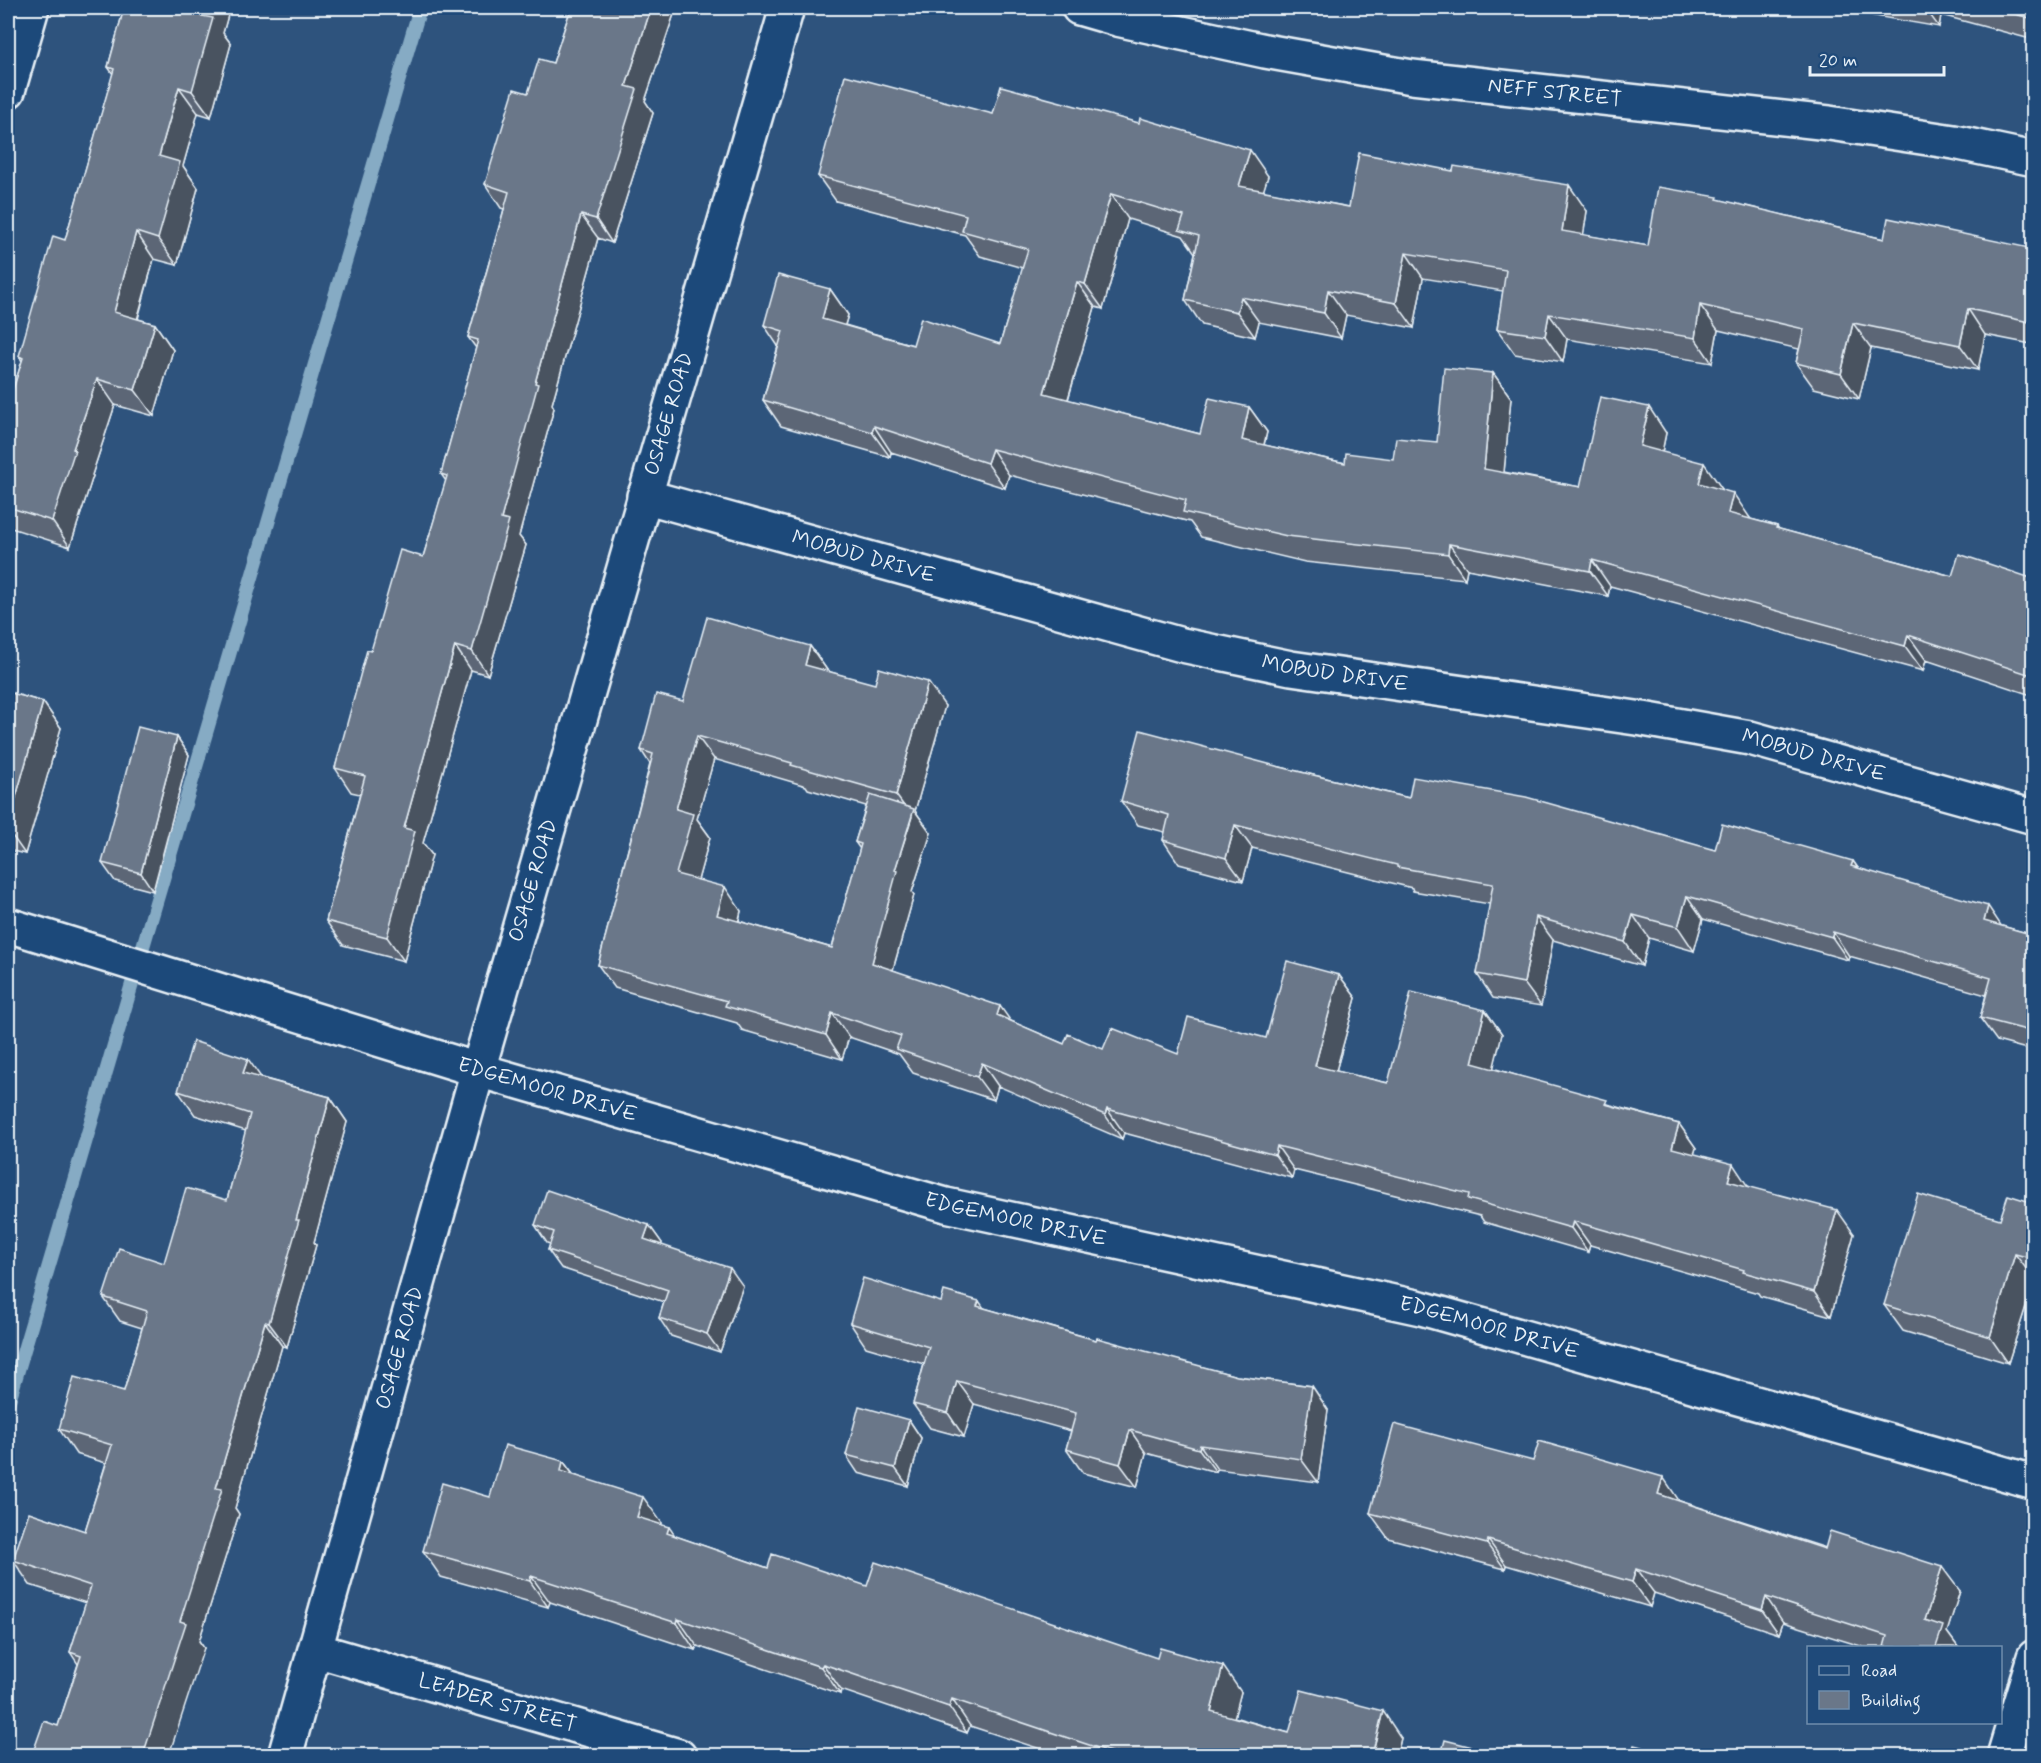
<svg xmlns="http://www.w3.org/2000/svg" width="2041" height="1763" font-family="Mynerve,sans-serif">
<rect width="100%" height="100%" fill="#2e537d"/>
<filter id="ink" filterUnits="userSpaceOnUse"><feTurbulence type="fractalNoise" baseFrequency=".0167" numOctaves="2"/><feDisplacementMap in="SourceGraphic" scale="12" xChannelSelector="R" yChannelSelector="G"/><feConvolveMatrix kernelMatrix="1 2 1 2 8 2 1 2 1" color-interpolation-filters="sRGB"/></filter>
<g filter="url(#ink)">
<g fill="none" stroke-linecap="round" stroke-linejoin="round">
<path stroke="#86abc4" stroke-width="14" d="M 8,1404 L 420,8"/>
<defs>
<g id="minor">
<path id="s1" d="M 1079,8 L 1117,19 L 1265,51 L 1412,77 L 1829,123 L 1954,142 L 2034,159"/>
<path d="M 8,91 L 32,8"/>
<path id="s2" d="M 644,496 L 1182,645 L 1291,668 L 1643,719 L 1750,738 L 2034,817"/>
<path id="s3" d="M 8,925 L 478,1070 L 946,1205 L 1421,1308 L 2034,1482"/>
<path id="s4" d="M 316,1650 L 679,1756"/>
<path id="s5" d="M 285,1756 L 478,1070 L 787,8"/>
<path d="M 2004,1756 L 2034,1657"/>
</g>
</defs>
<use href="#minor" stroke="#e8f1f8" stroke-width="38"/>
<use href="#minor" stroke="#1f4a7a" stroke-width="33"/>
</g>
<path fill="#5b6676" stroke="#e8f1f8" stroke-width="1.5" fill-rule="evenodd" d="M 124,8 L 230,8 L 223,33 L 231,44 L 211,117 L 198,113 L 183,166 L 198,188 L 177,265 L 154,259 L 138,319 L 155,324 L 173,350 L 154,416 L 115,405 L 92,475 L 93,476 L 70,547 L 8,527 L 8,405 L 22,361 L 19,356 L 65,240 L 113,74 L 108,67 Z
M 571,8 L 676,8 L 645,101 L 653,113 L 612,243 L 598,238 L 552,404 L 554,408 L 519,536 L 526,545 L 488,675 L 471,670 L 423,843 L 432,855 L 404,961 L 343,945 L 326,921 L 360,794 L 351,792 L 335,768 L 371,651 L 423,557 L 446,481 L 441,474 L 476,348 L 468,337 L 504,209 L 501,208 L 485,184 L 528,93 L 553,63 Z
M 1784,8 L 1798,8 L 1798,10 Z
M 1829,8 L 2034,8 L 2034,40 L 1941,15 L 1939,27 Z
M 993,114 L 1268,176 L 1263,191 L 1349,207 L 1587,211 L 1583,235 L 1648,246 L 1720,200 L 1884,239 L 2034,249 L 2034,348 L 2031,344 L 1985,335 L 1978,370 L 1871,348 L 1859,399 L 1814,388 L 1796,363 L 1799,349 L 1718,330 L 1712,363 L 1567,339 L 1563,362 L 1515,354 L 1497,329 L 1503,291 L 1423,278 L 1414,328 L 1346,315 L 1341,338 L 1259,322 L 1255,337 L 1202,325 L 1185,300 L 1195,253 L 1183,236 L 1128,219 L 1103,309 L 1095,307 L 1068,400 L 1200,434 L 1249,407 L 1267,432 L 1264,445 L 1345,463 L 1393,459 L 1437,442 L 1493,373 L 1511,398 L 1504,472 L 1580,487 L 1666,433 L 1662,452 L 1722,489 L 1722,490 L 1750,518 L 1750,519 L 1777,526 L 1779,529 L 1952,576 L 2034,579 L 2034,696 L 1926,660 L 1923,671 L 1610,586 L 1608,596 L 1467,569 L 1465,579 L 1305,562 L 1201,537 L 1190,522 L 1009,475 L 1005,488 L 891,452 L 890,457 L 781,426 L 763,400 L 778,346 L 764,325 L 830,289 L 848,315 L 845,325 L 913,345 L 1000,344 L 1023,268 L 980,256 L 965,235 L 836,201 L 818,176 Z
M 810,646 L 827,670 L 827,671 L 945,706 L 915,811 L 931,833 L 912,892 L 914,895 L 893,970 L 1064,1044 L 1103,1049 L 1178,1054 L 1266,1038 L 1339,975 L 1356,998 L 1336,1071 L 1388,1083 L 1485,1010 L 1502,1034 L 1493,1068 L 1611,1105 L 1679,1124 L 1696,1148 L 1694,1154 L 1748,1186 L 1854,1234 L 1831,1316 L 1760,1296 L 1758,1293 L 1590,1245 L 1588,1252 L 1484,1222 L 1480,1216 L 1294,1170 L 1292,1178 L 1124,1133 L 1122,1139 L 998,1086 L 994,1100 L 913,1073 L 899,1054 L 849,1037 L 842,1059 L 742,1030 L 737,1023 L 615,988 L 598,965 L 650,764 L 641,750 L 683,701 ZM 714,759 L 806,786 L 808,789 L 866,806 L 855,842 L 860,849 L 832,948 L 739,921 L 741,911 L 698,880 L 710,837 L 697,819 Z
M 8,692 L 43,702 L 61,728 L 25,854 L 8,850 Z
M 177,737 L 189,755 L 153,891 L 115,881 L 102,863 Z
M 1276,766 L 1409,798 L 1715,850 L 1853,861 L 1858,868 L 2002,926 L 2034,935 L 2034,1051 L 1997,1041 L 1980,1018 L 1986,995 L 1849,956 L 1848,960 L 1703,919 L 1694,951 L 1649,938 L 1642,966 L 1553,940 L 1541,1006 L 1493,998 L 1477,974 L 1490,904 L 1413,891 L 1412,888 L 1252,848 L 1243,881 L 1179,864 L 1163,840 L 1165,832 L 1138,825 L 1121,801 Z
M 262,1078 L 330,1097 L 347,1122 L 314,1242 L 316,1245 L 287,1347 L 282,1346 L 235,1508 L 239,1514 L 199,1641 L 204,1648 L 58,1726 L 78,1664 L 70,1652 L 86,1603 L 30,1585 L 13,1560 L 85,1531 L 106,1463 L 76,1454 L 59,1429 L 124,1391 L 142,1328 L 120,1321 L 103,1297 L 164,1263 L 227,1200 L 246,1131 L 195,1115 L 178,1091 Z
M 2034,1203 L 2034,1281 L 2008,1363 L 1903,1331 L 1884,1305 L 2000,1219 Z
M 535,1225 L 649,1225 L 662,1243 L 661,1245 L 743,1286 L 720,1352 L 671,1336 L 659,1318 L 664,1302 L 561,1268 L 548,1250 L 550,1244 L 547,1243 Z
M 941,1302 L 984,1308 L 1096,1340 L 1237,1376 L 1312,1386 L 1328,1410 L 1318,1482 L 1217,1469 L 1216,1472 L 1146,1453 L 1137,1487 L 1083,1473 L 1066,1449 L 1071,1431 L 974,1404 L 964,1437 L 930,1428 L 913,1404 L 924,1364 L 866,1347 L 850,1323 Z
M 909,1420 L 921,1438 L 908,1486 L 858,1473 L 846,1455 Z
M 563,1461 L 573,1474 L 662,1523 L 661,1525 L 675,1536 L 768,1568 L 867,1586 L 1241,1692 L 1234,1717 L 1289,1733 L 1401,1738 L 1397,1755 L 1059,1755 L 970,1726 L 967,1733 L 841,1690 L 840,1694 L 697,1646 L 695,1650 L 550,1602 L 548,1607 L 441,1577 L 423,1551 L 490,1497 Z
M 1680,1501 L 1960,1591 L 1947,1632 L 1958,1647 L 1864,1647 L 1783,1622 L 1779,1634 L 1654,1593 L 1650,1607 L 1506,1565 L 1505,1569 L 1388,1538 L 1370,1513 Z"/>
<path fill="#4a5360" stroke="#e8f1f8" stroke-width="1.5" d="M 205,8 L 230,8 L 223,33 L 231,44 L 211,117 L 192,91 L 202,16 Z
M 651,8 L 676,8 L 645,101 L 653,113 L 612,243 L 596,219 L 626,86 Z
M 1925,8 L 1936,8 L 1941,15 L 1939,27 Z
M 179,87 L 198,113 L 183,166 L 198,188 L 177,265 L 158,239 L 159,156 Z
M 1250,150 L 1268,176 L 1257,212 L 1239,186 Z
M 1569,185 L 1587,211 L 1580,257 L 1562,231 Z
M 1111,194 L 1128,219 L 1103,309 L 1085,284 Z
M 581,215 L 598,238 L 552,404 L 554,408 L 519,536 L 526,545 L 488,675 L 472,651 L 501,519 L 535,383 Z
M 136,232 L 154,259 L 132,338 L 114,312 Z
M 1406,253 L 1423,278 L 1414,328 L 1396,303 Z
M 1077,282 L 1095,307 L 1062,419 L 1044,393 Z
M 830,289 L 848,315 L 839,344 L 822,319 Z
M 1328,290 L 1346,315 L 1341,338 L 1324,313 Z
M 1241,297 L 1259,322 L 1255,337 L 1237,312 Z
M 1700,305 L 1718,330 L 1712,363 L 1695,338 Z
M 1968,309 L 1985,335 L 1978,370 L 1960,345 Z
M 1549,314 L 1567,339 L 1563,362 L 1545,336 Z
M 1853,323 L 1871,348 L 1859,399 L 1841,374 Z
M 155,324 L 173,350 L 154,416 L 135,390 Z
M 1493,373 L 1511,398 L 1502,494 L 1484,469 Z
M 97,379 L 115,405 L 92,475 L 93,476 L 70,547 L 52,521 L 73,449 Z
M 1249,407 L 1267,432 L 1259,465 L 1242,440 Z
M 1649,407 L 1666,433 L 1658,472 L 1640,446 Z
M 874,426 L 891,452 L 890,457 L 872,432 Z
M 992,449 L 1009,475 L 1005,488 L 987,463 Z
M 1704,463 L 1722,489 L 1717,509 L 1699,483 Z
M 1733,493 L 1750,518 L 1745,538 L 1728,513 Z
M 1449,544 L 1467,569 L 1465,579 L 1448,554 Z
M 1592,560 L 1610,586 L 1608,596 L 1590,571 Z
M 1908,635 L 1926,660 L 1923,671 L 1905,646 Z
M 455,646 L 471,670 L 423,843 L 432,855 L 404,961 L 387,937 L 404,828 Z
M 810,646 L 827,670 L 822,688 L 805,665 Z
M 928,682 L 945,706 L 915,811 L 931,833 L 912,892 L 914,895 L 888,987 L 872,963 L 895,870 L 912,817 L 896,795 Z
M 43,702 L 61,728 L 25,854 L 8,830 L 8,825 Z
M 697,736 L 714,759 L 697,819 L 710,837 L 693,898 L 676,874 L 676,809 Z
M 177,737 L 189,755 L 153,891 L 141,873 Z
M 1235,825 L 1252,848 L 1243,881 L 1226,858 Z
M 1853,861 L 1869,885 L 1851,866 Z
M 725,887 L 741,911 L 734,939 L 717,915 Z
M 1687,896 L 1703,919 L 1694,951 L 1678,927 Z
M 1988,906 L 2004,930 L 1984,921 Z
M 1633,915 L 1649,938 L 1642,966 L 1625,942 Z
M 1536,917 L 1553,940 L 1541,1006 L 1524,983 Z
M 1833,932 L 1849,956 L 1848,960 L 1832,937 Z
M 1339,975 L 1356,998 L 1331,1089 L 1315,1066 Z
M 1000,1006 L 1017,1030 L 997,1015 Z
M 1485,1010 L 1502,1034 L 1489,1086 L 1472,1063 Z
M 832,1013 L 849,1037 L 842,1059 L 826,1035 Z
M 2034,1016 L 2034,1037 L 2030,1031 Z
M 248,1059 L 265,1083 L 243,1073 Z
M 982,1063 L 998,1086 L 994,1100 L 977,1077 Z
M 330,1097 L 347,1122 L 314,1242 L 316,1245 L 287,1347 L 269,1323 L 296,1220 Z
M 1107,1109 L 1124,1133 L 1122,1139 L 1105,1115 Z
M 1679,1124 L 1696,1148 L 1689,1171 L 1672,1148 Z
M 1277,1146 L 1294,1170 L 1292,1178 L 1275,1155 Z
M 1733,1164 L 1749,1188 L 1728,1181 Z
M 1837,1210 L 1854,1234 L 1831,1316 L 1814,1292 Z
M 1573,1221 L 1590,1245 L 1588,1252 L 1571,1228 Z
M 649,1225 L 662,1243 L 657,1257 L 644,1239 Z
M 2015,1254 L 2034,1279 L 2034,1281 L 2008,1363 L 1990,1337 Z
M 730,1268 L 743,1286 L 720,1352 L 707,1334 Z
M 979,1301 L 995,1324 L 977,1306 Z
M 265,1322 L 282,1346 L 235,1508 L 239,1514 L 199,1641 L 204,1648 L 169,1755 L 143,1755 L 216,1488 Z
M 957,1381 L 974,1404 L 964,1437 L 948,1413 Z
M 1312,1386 L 1328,1410 L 1318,1482 L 1301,1459 Z
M 909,1420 L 921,1438 L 908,1486 L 895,1468 Z
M 1130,1430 L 1146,1453 L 1137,1487 L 1120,1464 Z
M 1200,1445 L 1217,1469 L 1216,1472 L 1199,1449 Z
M 563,1461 L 582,1487 L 561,1471 Z
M 1663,1477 L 1680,1502 L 1658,1494 Z
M 643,1497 L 662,1523 L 655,1543 L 637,1517 Z
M 669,1527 L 687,1553 L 667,1533 Z
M 1488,1540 L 1506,1565 L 1505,1569 L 1487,1544 Z
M 1942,1567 L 1960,1591 L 1947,1632 L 1958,1647 L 1936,1647 L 1925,1620 Z
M 1636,1569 L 1654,1593 L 1650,1607 L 1632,1582 Z
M 531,1576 L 550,1602 L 548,1607 L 530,1581 Z
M 1766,1597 L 1783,1622 L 1779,1634 L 1762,1610 Z
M 678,1619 L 697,1646 L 695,1650 L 677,1623 Z
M 823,1664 L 841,1690 L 840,1694 L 821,1667 Z
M 1223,1666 L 1241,1692 L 1229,1737 L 1211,1711 Z
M 952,1699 L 970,1726 L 967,1733 L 949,1707 Z
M 1383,1711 L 1401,1738 L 1397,1755 L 1372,1755 Z"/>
<path fill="#6a7789" stroke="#e8f1f8" stroke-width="1.5" d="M 124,8 L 205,8 L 202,16 L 213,18 L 192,91 L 179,87 L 159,156 L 180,162 L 158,239 L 136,232 L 114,312 L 155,324 L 135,390 L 97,379 L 73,449 L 75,450 L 52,521 L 8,507 L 8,405 L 23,358 L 19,356 L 53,236 L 65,240 L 114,69 L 108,67 Z
M 571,8 L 651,8 L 626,86 L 637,89 L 596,219 L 581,215 L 535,383 L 538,384 L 501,519 L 509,521 L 472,651 L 455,646 L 404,828 L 415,831 L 387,937 L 326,921 L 365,776 L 335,768 L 367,650 L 371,651 L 400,550 L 423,557 L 447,476 L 441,474 L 478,340 L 468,337 L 509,192 L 485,184 L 514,89 L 528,93 L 539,59 L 553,63 Z
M 1991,8 L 2034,8 L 2034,19 Z
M 845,75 L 993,114 L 1001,86 L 1139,123 L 1140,118 L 1250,150 L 1239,186 L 1349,207 L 1359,153 L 1453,171 L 1454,166 L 1569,185 L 1562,231 L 1648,246 L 1658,187 L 1718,197 L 1717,199 L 1884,239 L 1888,218 L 2034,249 L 2034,323 L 1968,309 L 1960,345 L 1853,323 L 1841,374 L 1796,363 L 1804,329 L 1700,305 L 1695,338 L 1549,314 L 1545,336 L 1497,329 L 1506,270 L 1406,253 L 1396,303 L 1328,290 L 1324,313 L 1241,297 L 1237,312 L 1185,300 L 1199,236 L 1179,230 L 1184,216 L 1111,194 L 1085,284 L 1077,282 L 1044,393 L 1200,434 L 1209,398 L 1249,407 L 1242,440 L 1345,463 L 1346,453 L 1393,459 L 1396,438 L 1437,442 L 1444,368 L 1493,373 L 1484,469 L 1580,487 L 1600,397 L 1649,407 L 1640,446 L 1704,463 L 1699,483 L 1733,493 L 1728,513 L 1777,526 L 1776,528 L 1952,576 L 1959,554 L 2034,579 L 2034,676 L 1908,635 L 1905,646 L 1592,560 L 1590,571 L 1449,544 L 1448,554 L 1287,536 L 1183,512 L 1186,500 L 992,449 L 987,463 L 874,426 L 872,432 L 763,400 L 783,331 L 764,325 L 778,275 L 830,289 L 822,319 L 913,345 L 921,318 L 1000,344 L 1028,249 L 962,231 L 966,215 L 818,176 Z
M 707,617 L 810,646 L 805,665 L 875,684 L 879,668 L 928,682 L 896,795 L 791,765 L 792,763 L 697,736 L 676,809 L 693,814 L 676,874 L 725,887 L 717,915 L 832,948 L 861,844 L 855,842 L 870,795 L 914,809 L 895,870 L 897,871 L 872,963 L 1000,1006 L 997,1015 L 1064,1044 L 1068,1034 L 1103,1049 L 1112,1028 L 1178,1054 L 1188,1017 L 1266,1038 L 1287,961 L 1339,975 L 1315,1066 L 1388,1083 L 1411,992 L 1485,1010 L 1472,1063 L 1607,1100 L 1605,1104 L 1679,1124 L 1672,1148 L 1733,1164 L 1728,1181 L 1837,1210 L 1814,1292 L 1743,1272 L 1744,1270 L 1573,1221 L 1571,1228 L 1468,1199 L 1469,1194 L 1277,1146 L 1275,1155 L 1107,1109 L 1105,1115 L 982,1063 L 977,1077 L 896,1049 L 901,1036 L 832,1013 L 826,1035 L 725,1006 L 727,1001 L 598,965 L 653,754 L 641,750 L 656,694 L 683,701 Z
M 8,692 L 43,702 L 8,825 Z
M 138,727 L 177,737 L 141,873 L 102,863 Z
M 1140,730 L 1276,766 L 1409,798 L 1413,777 L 1526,797 L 1715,850 L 1722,824 L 1853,861 L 1851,866 L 1988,906 L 1984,921 L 2034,935 L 2034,1016 L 2030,1031 L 1980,1018 L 1991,978 L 1833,932 L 1832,937 L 1687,896 L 1678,927 L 1633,915 L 1625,942 L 1536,917 L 1524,983 L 1477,974 L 1493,884 L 1397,867 L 1397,865 L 1235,825 L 1226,858 L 1163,840 L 1169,815 L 1121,801 Z
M 193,1041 L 248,1059 L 243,1073 L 330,1097 L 296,1220 L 299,1220 L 269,1323 L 265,1322 L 216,1488 L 222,1489 L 180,1621 L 186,1623 L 143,1755 L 32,1755 L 44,1721 L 58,1726 L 81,1656 L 70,1652 L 91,1586 L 13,1560 L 29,1512 L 85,1531 L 112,1445 L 59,1429 L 74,1377 L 124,1391 L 147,1311 L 103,1297 L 119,1248 L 164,1263 L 186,1188 L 227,1200 L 250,1114 L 178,1091 Z
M 547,1190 L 649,1225 L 644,1239 L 730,1268 L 707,1334 L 659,1318 L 668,1290 L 548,1250 L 554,1232 L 535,1225 Z
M 1918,1194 L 2000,1219 L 2008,1195 L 2034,1203 L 2034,1259 L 2015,1254 L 1990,1337 L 1884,1305 Z
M 863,1278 L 941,1302 L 944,1291 L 979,1301 L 977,1306 L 1096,1340 L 1097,1338 L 1237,1376 L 1312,1386 L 1301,1459 L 1200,1445 L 1199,1449 L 1130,1430 L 1120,1464 L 1066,1449 L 1076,1413 L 957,1381 L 948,1413 L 913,1404 L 929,1347 L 850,1323 Z
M 859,1406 L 909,1420 L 895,1468 L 846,1455 Z
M 1394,1424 L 1533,1461 L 1539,1441 L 1663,1477 L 1658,1494 L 1825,1549 L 1830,1531 L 1942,1567 L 1925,1620 L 1943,1626 L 1936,1647 L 1884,1647 L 1887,1636 L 1766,1597 L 1762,1610 L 1636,1569 L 1632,1582 L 1488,1540 L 1487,1544 L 1370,1513 Z
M 505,1445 L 563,1461 L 561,1471 L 643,1497 L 637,1517 L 669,1527 L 667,1533 L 768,1568 L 772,1554 L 867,1586 L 875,1562 L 1157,1658 L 1160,1648 L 1223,1666 L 1211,1711 L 1289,1733 L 1301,1690 L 1383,1711 L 1372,1755 L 1122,1755 L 1104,1750 L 952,1699 L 949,1707 L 823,1664 L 821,1667 L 678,1619 L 677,1623 L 531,1576 L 530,1581 L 423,1551 L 442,1483 L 490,1497 Z
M 1445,1740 L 1504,1755 L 1441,1755 Z
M 1634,1745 L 1672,1755 L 1631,1755 Z"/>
</g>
<g text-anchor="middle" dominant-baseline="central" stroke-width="5" stroke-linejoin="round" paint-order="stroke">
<g font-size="21" fill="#e8f1f8" stroke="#1f4a7a">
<text stroke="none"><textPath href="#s1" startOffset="484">NEFF STREET</textPath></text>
<text stroke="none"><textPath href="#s5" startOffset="1396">OSAGE ROAD</textPath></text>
<text stroke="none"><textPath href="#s2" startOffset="228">MOBUD DRIVE</textPath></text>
<text stroke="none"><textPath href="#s2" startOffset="714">MOBUD DRIVE</textPath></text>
<text stroke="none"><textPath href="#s2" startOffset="1200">MOBUD DRIVE</textPath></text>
<text stroke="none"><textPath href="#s5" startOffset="910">OSAGE ROAD</textPath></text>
<text stroke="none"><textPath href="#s3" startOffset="564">EDGEMOOR DRIVE</textPath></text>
<text stroke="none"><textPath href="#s3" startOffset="1050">EDGEMOOR DRIVE</textPath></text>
<text stroke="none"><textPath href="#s3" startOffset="1536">EDGEMOOR DRIVE</textPath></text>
<text stroke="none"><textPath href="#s5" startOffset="424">OSAGE ROAD</textPath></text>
<text stroke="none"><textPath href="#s4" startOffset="189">LEADER STREET</textPath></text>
</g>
</g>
<rect width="2041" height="1763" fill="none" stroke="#1f4a7a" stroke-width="30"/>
<rect x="15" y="15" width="2011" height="1733" fill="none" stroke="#e8f1f8" stroke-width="2" filter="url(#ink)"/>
<rect x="1807" y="1646" width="195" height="78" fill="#1f4a7a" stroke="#6f8dac" stroke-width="1.5"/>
<rect x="1819" y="1666" width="30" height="9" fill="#1f4a7a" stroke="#6f8dac" stroke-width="1.5"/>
<text x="1861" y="1676" font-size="18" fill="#e8f1f8">Road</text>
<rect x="1819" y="1691" width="30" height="18" fill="#6a7789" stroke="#6f8dac" stroke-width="1.5"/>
<text x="1861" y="1706" font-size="18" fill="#e8f1f8">Building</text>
<path d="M1810 66v9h134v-9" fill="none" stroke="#e8f1f8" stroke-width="3"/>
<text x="1819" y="66" font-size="18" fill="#e8f1f8" stroke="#1f4a7a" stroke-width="4.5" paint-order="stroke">20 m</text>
</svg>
